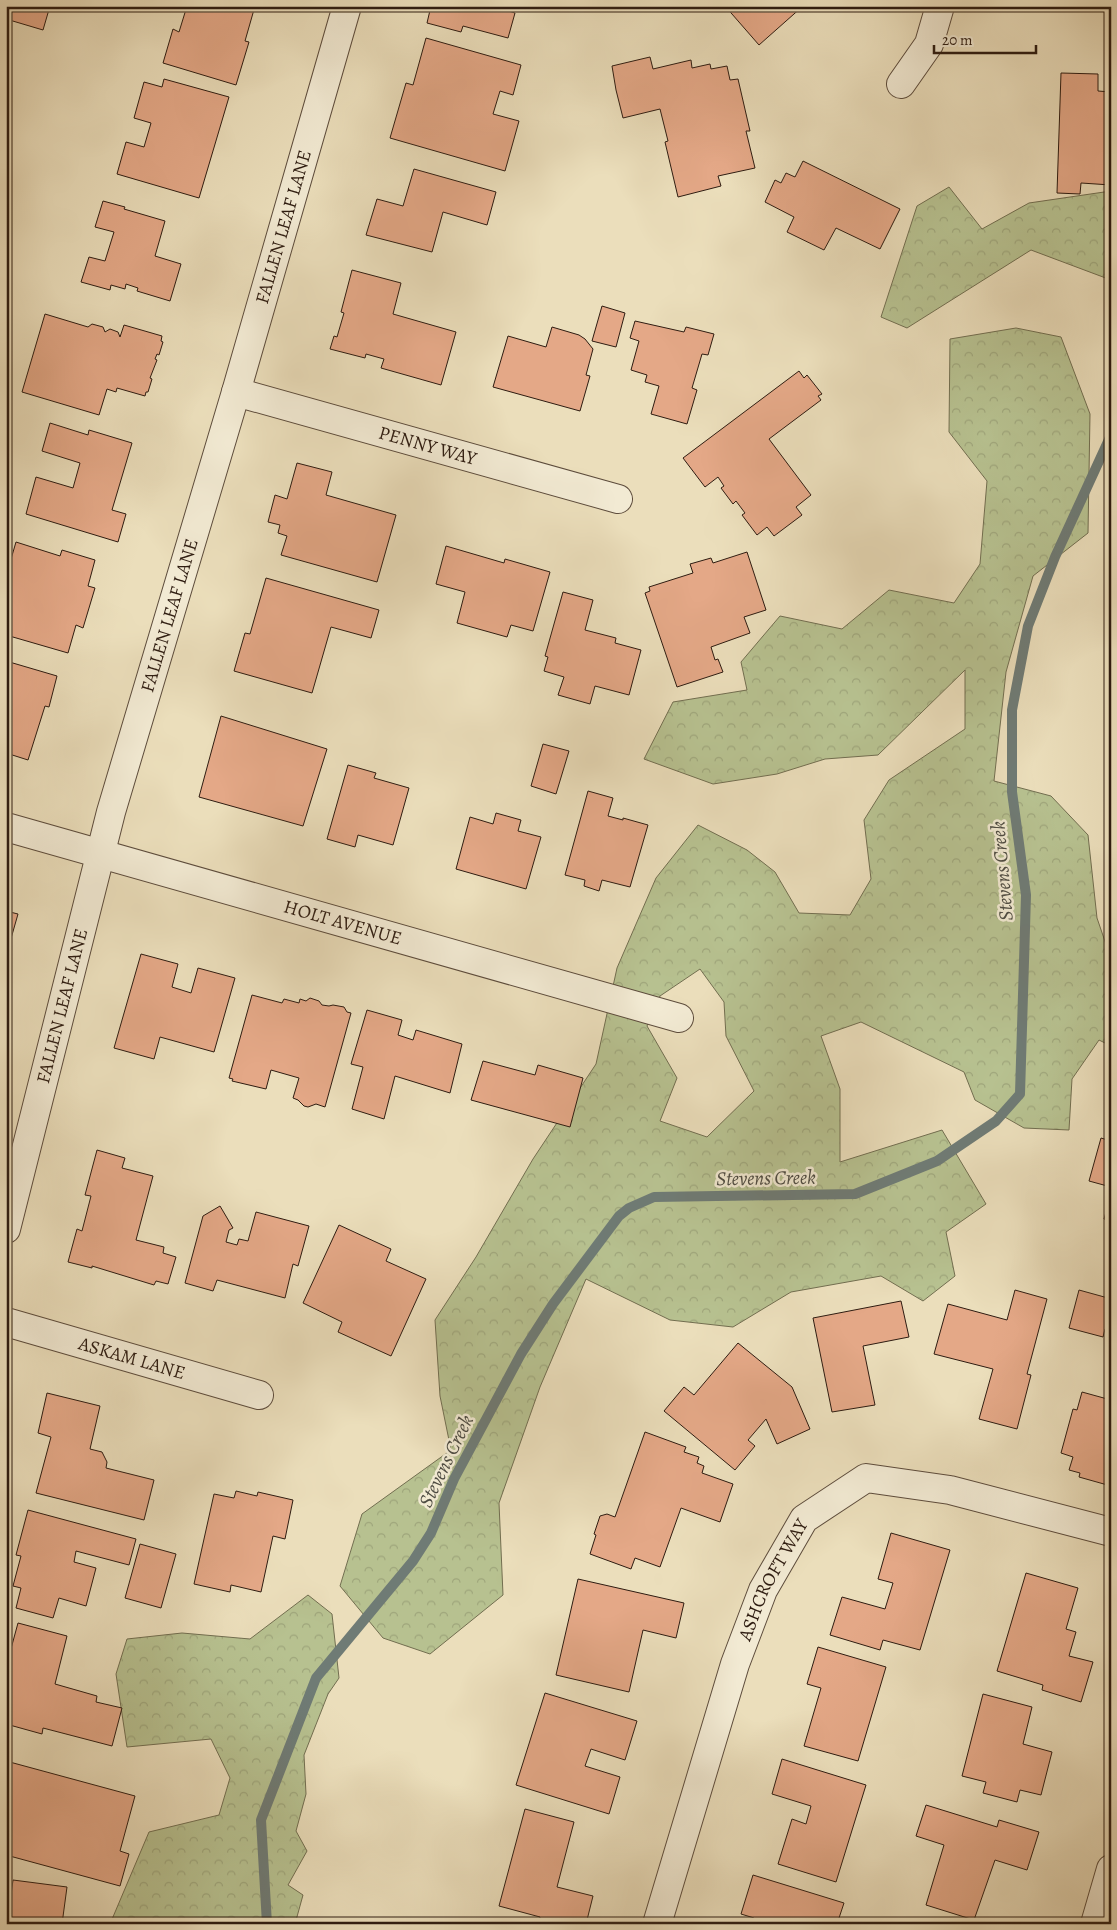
<svg xmlns="http://www.w3.org/2000/svg" width="1117" height="1930" font-family="Alegreya,serif">
<defs>
<pattern id="forest-crowns" width="20" height="18" patternUnits="userSpaceOnUse" patternTransform="scale(1.25)"><rect width="20" height="18" fill="#b7c190"/><path d="M2 6a3 3 0 1 1 6 0M12 15a3 3 0 1 1 6 0" fill="none" stroke="#9ea57b"/></pattern>
</defs>
<rect width="100%" height="100%" fill="#ebdebb"/>
<filter id="stains"><feTurbulence type="fractalNoise" baseFrequency=".004" numOctaves="4"/><feColorMatrix values="0 0 0 0 .2 0 0 0 0 .09 0 0 0 0 .02 0 0 0 .5 -.17"/></filter>
<radialGradient id="worn" r=".72"><stop offset=".6" stop-color="#630" stop-opacity="0"/><stop offset="1" stop-color="#630" stop-opacity=".3"/></radialGradient>
<path fill="url(#forest-crowns)" stroke="#726e50" fill-rule="evenodd" d="M 949,187 L 982,229 L 1029,203 L 1111,191 L 1111,280 L 1031,250 L 907,328 L 881,317 L 917,206 Z
M 1016,328 L 1061,337 L 1090,414 L 1088,533 L 1033,576 L 1006,672 L 994,781 L 1051,796 L 1088,835 L 1097,918 L 1111,959 L 1111,1046 L 1099,1040 L 1072,1079 L 1069,1130 L 1024,1128 L 975,1100 L 964,1072 L 861,1022 L 821,1036 L 840,1089 L 840,1162 L 942,1130 L 986,1204 L 946,1232 L 955,1276 L 923,1301 L 881,1276 L 791,1292 L 733,1327 L 670,1320 L 586,1279 L 540,1387 L 499,1503 L 503,1595 L 430,1654 L 383,1638 L 340,1586 L 362,1514 L 451,1450 L 440,1396 L 435,1320 L 476,1257 L 533,1159 L 596,1064 L 617,968 L 656,878 L 698,825 L 747,850 L 775,872 L 799,913 L 850,915 L 871,879 L 864,820 L 889,780 L 965,729 L 965,670 L 878,755 L 825,759 L 777,774 L 713,784 L 644,759 L 673,702 L 747,690 L 741,662 L 780,616 L 842,629 L 889,590 L 954,603 L 980,564 L 987,481 L 949,432 L 950,339 ZM 700,969 L 724,1002 L 726,1036 L 754,1091 L 707,1137 L 660,1121 L 677,1078 L 647,1026 L 660,996 Z
M 308,1595 L 332,1614 L 339,1678 L 328,1694 L 304,1755 L 306,1794 L 296,1831 L 307,1851 L 288,1885 L 303,1895 L 295,1924 L 110,1924 L 149,1832 L 219,1815 L 230,1778 L 211,1739 L 127,1747 L 116,1674 L 127,1639 L 182,1633 L 250,1639 Z"/>
<g fill="none" stroke-linecap="round" stroke-linejoin="round">
<path stroke="#6f7b75" stroke-width="10" d="M 267,1924 L 261,1820 L 316,1678 L 413,1561 L 431,1533 L 454,1479 L 521,1354 L 553,1304 L 619,1216 L 629,1208 L 654,1197 L 855,1194 L 937,1161 L 996,1121 L 1020,1094 L 1026,895 L 1012,792 L 1012,710 L 1028,626 L 1055,557 L 1111,435"/>
</g>
<path fill="#e4a887" stroke="#2e1c11" d="M 6,6 L 50,6 L 43,30 L 6,19 Z
M 187,6 L 255,6 L 245,41 L 249,42 L 236,85 L 163,63 L 173,29 L 179,32 Z
M 431,6 L 492,6 L 515,13 L 508,38 L 463,26 L 461,32 L 427,23 Z
M 725,6 L 803,6 L 759,45 Z
M 1105,6 L 1111,6 L 1111,28 Z
M 426,38 L 521,65 L 513,95 L 500,91 L 493,114 L 519,121 L 505,171 L 390,138 L 406,83 L 413,85 Z
M 650,57 L 653,69 L 691,60 L 692,68 L 710,64 L 711,69 L 727,66 L 730,80 L 738,79 L 750,131 L 746,131 L 755,168 L 718,176 L 721,186 L 678,197 L 665,142 L 668,141 L 660,109 L 623,118 L 616,90 L 612,66 Z
M 1061,73 L 1098,74 L 1098,91 L 1111,92 L 1111,185 L 1081,183 L 1080,194 L 1057,193 Z
M 164,79 L 229,97 L 199,198 L 117,174 L 126,142 L 144,147 L 151,123 L 134,118 L 144,82 L 162,87 Z
M 803,161 L 900,209 L 880,249 L 836,228 L 824,250 L 787,232 L 794,217 L 765,202 L 775,180 L 781,183 L 786,173 L 795,177 Z
M 414,169 L 496,192 L 487,225 L 443,212 L 432,252 L 366,235 L 377,199 L 403,206 Z
M 103,201 L 125,207 L 124,209 L 165,221 L 155,256 L 181,264 L 170,301 L 137,291 L 138,288 L 126,284 L 125,289 L 111,285 L 110,290 L 81,282 L 89,257 L 105,261 L 114,232 L 95,227 Z
M 352,270 L 401,283 L 393,314 L 456,332 L 441,385 L 381,368 L 384,359 L 366,354 L 365,358 L 330,349 L 334,336 L 337,337 L 344,313 L 341,312 Z
M 602,306 L 625,313 L 616,347 L 592,341 Z
M 45,314 L 88,327 L 92,324 L 103,327 L 105,332 L 110,329 L 118,332 L 120,337 L 124,325 L 162,336 L 161,341 L 163,342 L 159,355 L 157,354 L 155,359 L 157,360 L 150,378 L 152,379 L 148,392 L 146,392 L 145,396 L 117,388 L 116,392 L 107,389 L 99,415 L 22,392 Z
M 635,321 L 684,332 L 686,327 L 714,334 L 708,355 L 702,354 L 692,388 L 697,390 L 687,424 L 651,414 L 659,386 L 645,382 L 647,375 L 631,370 L 639,341 L 630,338 Z
M 552,327 L 579,335 L 585,339 L 593,349 L 586,375 L 590,376 L 580,411 L 493,387 L 508,336 L 546,347 Z
M 799,371 L 804,378 L 807,375 L 822,394 L 818,396 L 821,400 L 769,439 L 811,495 L 796,507 L 802,515 L 774,536 L 767,527 L 757,535 L 742,515 L 745,513 L 736,501 L 733,504 L 721,488 L 724,486 L 718,477 L 705,487 L 683,458 Z
M 50,423 L 88,435 L 89,430 L 132,443 L 112,510 L 126,514 L 118,542 L 26,514 L 36,477 L 73,488 L 80,463 L 42,451 Z
M 297,463 L 332,472 L 326,495 L 396,515 L 377,582 L 281,555 L 287,536 L 278,533 L 280,525 L 268,522 L 275,495 L 287,499 Z
M 16,542 L 60,556 L 62,550 L 95,560 L 88,586 L 95,588 L 83,628 L 76,625 L 68,653 L 6,635 L 6,576 Z
M 446,546 L 504,563 L 505,559 L 550,572 L 533,631 L 511,625 L 507,637 L 457,623 L 465,592 L 436,584 Z
M 747,552 L 766,610 L 744,617 L 750,633 L 711,647 L 715,660 L 718,659 L 723,672 L 677,687 L 645,593 L 650,591 L 649,587 L 693,573 L 690,564 L 711,558 L 713,563 Z
M 266,578 L 379,610 L 371,638 L 331,627 L 312,693 L 234,671 L 245,633 L 250,634 Z
M 563,592 L 593,600 L 585,630 L 616,638 L 615,643 L 641,650 L 629,695 L 595,686 L 590,704 L 558,695 L 564,677 L 544,671 L 548,657 L 545,656 Z
M 6,661 L 57,676 L 49,707 L 45,706 L 28,760 L 6,753 Z
M 221,716 L 327,749 L 303,826 L 199,797 Z
M 543,744 L 569,751 L 556,794 L 531,786 Z
M 348,765 L 376,773 L 374,778 L 409,788 L 393,845 L 358,835 L 355,847 L 327,839 Z
M 588,791 L 613,798 L 608,816 L 623,820 L 623,818 L 648,825 L 630,887 L 602,880 L 599,891 L 584,886 L 585,880 L 565,875 Z
M 496,813 L 521,820 L 518,831 L 541,837 L 526,889 L 456,869 L 470,817 L 493,824 Z
M 6,911 L 18,914 L 6,956 Z
M 141,954 L 178,964 L 172,987 L 191,993 L 198,968 L 235,978 L 214,1052 L 160,1037 L 154,1059 L 114,1048 Z
M 252,995 L 282,1003 L 284,999 L 299,1003 L 300,999 L 306,1001 L 310,998 L 319,1001 L 322,1005 L 329,1006 L 333,1005 L 344,1007 L 347,1012 L 351,1013 L 325,1107 L 316,1104 L 308,1107 L 304,1106 L 298,1100 L 293,1098 L 299,1078 L 271,1070 L 266,1089 L 232,1081 L 233,1079 L 229,1078 Z
M 367,1010 L 402,1020 L 398,1035 L 413,1040 L 416,1030 L 462,1044 L 450,1093 L 395,1076 L 384,1119 L 352,1109 L 363,1067 L 351,1064 Z
M 483,1061 L 535,1075 L 538,1065 L 583,1078 L 570,1127 L 471,1100 Z
M 1101,1138 L 1111,1141 L 1111,1187 L 1089,1181 Z
M 97,1150 L 125,1158 L 122,1168 L 153,1176 L 136,1240 L 164,1247 L 163,1253 L 176,1257 L 168,1284 L 156,1281 L 154,1285 L 92,1266 L 92,1268 L 68,1262 L 77,1229 L 82,1231 L 91,1196 L 85,1195 Z
M 1111,1194 L 1111,1221 L 1104,1219 Z
M 220,1206 L 233,1228 L 229,1230 L 226,1242 L 237,1245 L 239,1239 L 248,1241 L 256,1212 L 309,1226 L 298,1266 L 293,1264 L 285,1298 L 217,1280 L 213,1291 L 185,1283 L 203,1216 Z
M 339,1225 L 391,1249 L 386,1261 L 426,1279 L 391,1356 L 338,1332 L 342,1322 L 303,1303 Z
M 1111,1287 L 1111,1330 L 1105,1329 L 1103,1337 L 1069,1328 L 1079,1290 L 1108,1298 Z
M 1015,1290 L 1047,1299 L 1027,1374 L 1031,1375 L 1017,1429 L 979,1419 L 993,1369 L 934,1354 L 948,1304 L 1007,1320 Z
M 901,1301 L 909,1337 L 863,1346 L 875,1405 L 832,1412 L 813,1318 Z
M 738,1343 L 792,1387 L 810,1429 L 777,1444 L 766,1419 L 748,1440 L 755,1446 L 735,1470 L 664,1411 L 684,1387 L 694,1395 Z
M 1082,1392 L 1111,1400 L 1111,1486 L 1079,1477 L 1080,1473 L 1069,1470 L 1073,1457 L 1061,1453 L 1073,1409 L 1077,1410 Z
M 47,1393 L 100,1406 L 90,1449 L 102,1452 L 107,1462 L 106,1468 L 154,1480 L 144,1520 L 36,1493 L 51,1437 L 38,1433 Z
M 645,1432 L 686,1447 L 684,1452 L 699,1457 L 697,1463 L 704,1466 L 702,1473 L 733,1484 L 720,1522 L 681,1508 L 660,1567 L 635,1558 L 631,1569 L 590,1554 L 596,1535 L 594,1534 L 600,1516 L 607,1514 L 615,1517 Z
M 236,1491 L 257,1496 L 258,1492 L 293,1500 L 285,1539 L 273,1536 L 261,1592 L 231,1585 L 230,1592 L 194,1584 L 214,1494 L 234,1498 Z
M 28,1510 L 136,1539 L 129,1565 L 76,1551 L 74,1562 L 96,1568 L 86,1606 L 59,1598 L 53,1618 L 16,1608 L 21,1588 L 13,1586 L 21,1556 L 16,1555 Z
M 891,1533 L 950,1550 L 920,1650 L 883,1640 L 880,1650 L 830,1635 L 842,1597 L 885,1609 L 893,1583 L 878,1579 Z
M 140,1544 L 176,1554 L 161,1608 L 125,1598 Z
M 1026,1573 L 1078,1588 L 1066,1629 L 1076,1632 L 1069,1656 L 1093,1662 L 1081,1702 L 1042,1690 L 1043,1685 L 997,1671 Z
M 578,1579 L 684,1603 L 676,1638 L 643,1630 L 629,1692 L 556,1675 Z
M 18,1623 L 67,1636 L 55,1684 L 97,1696 L 96,1702 L 122,1708 L 112,1746 L 43,1728 L 42,1734 L 6,1724 L 6,1713 L 11,1694 L 6,1692 L 6,1677 L 9,1669 L 6,1667 Z
M 818,1647 L 886,1667 L 858,1761 L 804,1746 L 821,1688 L 807,1684 Z
M 545,1693 L 637,1721 L 625,1760 L 591,1749 L 585,1766 L 620,1777 L 609,1814 L 516,1785 Z
M 983,1694 L 1032,1707 L 1023,1744 L 1052,1752 L 1041,1795 L 1020,1790 L 1017,1802 L 983,1793 L 986,1782 L 962,1776 Z
M 782,1759 L 866,1785 L 836,1882 L 778,1864 L 792,1819 L 806,1824 L 811,1806 L 772,1794 Z
M 6,1761 L 135,1796 L 120,1851 L 129,1854 L 120,1886 L 6,1855 Z
M 926,1805 L 997,1827 L 999,1820 L 1039,1832 L 1027,1870 L 995,1860 L 974,1920 L 926,1905 L 944,1845 L 916,1836 Z
M 525,1809 L 574,1822 L 557,1887 L 593,1896 L 586,1924 L 539,1924 L 540,1917 L 499,1906 Z
M 753,1875 L 844,1903 L 837,1924 L 821,1924 L 814,1922 L 814,1924 L 752,1924 L 754,1918 L 741,1914 Z
M 13,1880 L 67,1887 L 62,1924 L 7,1924 Z"/>
<g fill="none" stroke-linecap="round" stroke-linejoin="round">
<defs>
<g id="minor">
<path d="M 901,84 L 929,44 L 940,6"/>
<path id="s1" d="M 236,392 L 618,499"/>
<path id="s2" d="M 6,827 L 679,1018"/>
<path id="s3" d="M 6,1229 L 111,812 L 236,392 L 347,6"/>
<path id="s4" d="M 6,1322 L 259,1395"/>
<path id="s5" d="M 657,1924 L 735,1664 L 763,1590 L 804,1519 L 866,1478 L 950,1490 L 1111,1532"/>
<path d="M 1095,1924 L 1111,1869"/>
</g>
</defs>
<use href="#minor" stroke="#5d4c3c" stroke-width="30"/>
<use href="#minor" stroke="#f2ead3" stroke-width="28"/>
</g>
<g text-anchor="middle" dominant-baseline="central" stroke-width="5" stroke-linejoin="round" paint-order="stroke">
<g font-size="19" fill="#2e1c11" stroke="#f2ead3">
<text stroke="none"><textPath href="#s3" startOffset="1040">FALLEN LEAF LANE</textPath></text>
<text stroke="none"><textPath href="#s1" startOffset="199">PENNY WAY</textPath></text>
<text stroke="none"><textPath href="#s3" startOffset="635">FALLEN LEAF LANE</textPath></text>
<text stroke="none"><textPath href="#s2" startOffset="350">HOLT AVENUE</textPath></text>
<text stroke="none"><textPath href="#s3" startOffset="230">FALLEN LEAF LANE</textPath></text>
<text stroke="none"><textPath href="#s4" startOffset="131">ASKAM LANE</textPath></text>
<text stroke="none"><textPath href="#s5" startOffset="364">ASHCROFT WAY</textPath></text>
</g>
<g font-size="20" font-style="italic" fill="#4e4c43" stroke="#f2ead3">
<text transform="translate(1002 871) rotate(-95)">Stevens Creek</text>
<text transform="translate(766 1178) rotate(-1)">Stevens Creek</text>
<text transform="translate(446 1461) rotate(-64)">Stevens Creek</text>
</g>
</g>
<rect width="1117" height="1930" fill="none" stroke="#ebdebb" stroke-width="25"/>
<rect x="8" y="8" width="1102" height="1915" fill="none" stroke="#2e1c11" stroke-width="2.5"/>
<rect x="12" y="12" width="1092" height="1905" fill="none" stroke="#2e1c11"/>
<path d="M934 45v8h102v-8" fill="none" stroke="#2e1c11" stroke-width="2.5"/>
<text x="942" y="45" font-size="15" fill="#2e1c11" stroke="#f2ead3" stroke-width="4" paint-order="stroke">20 m</text>
<rect width="100%" height="100%" filter="url(#stains)"/>
<rect width="100%" height="100%" fill="url(#worn)"/>
</svg>
